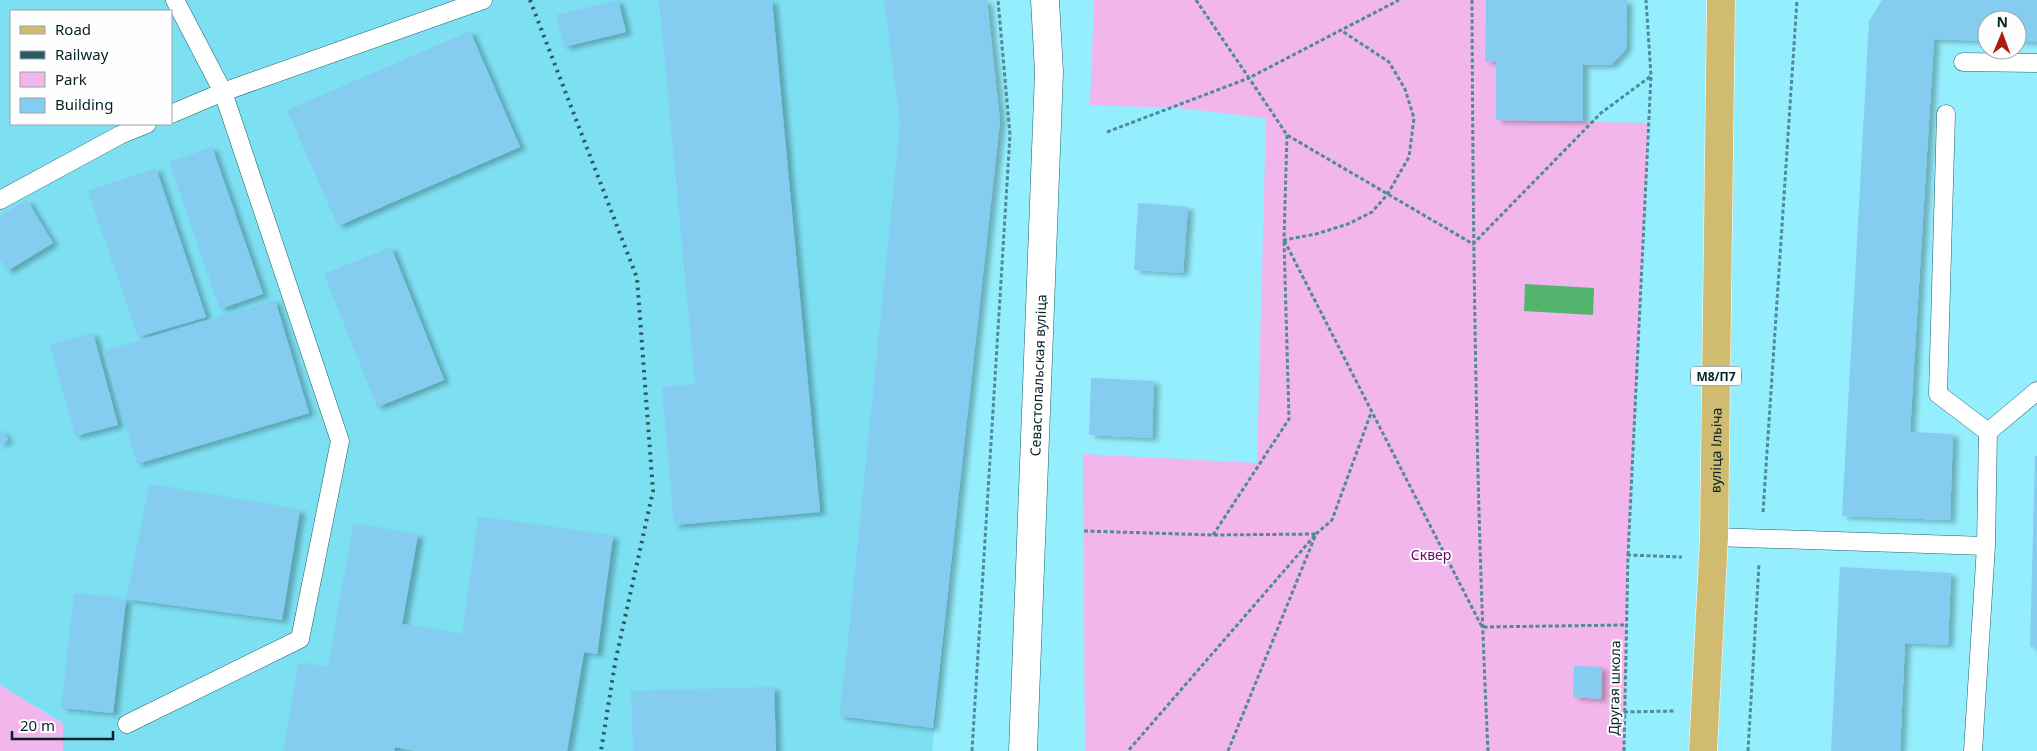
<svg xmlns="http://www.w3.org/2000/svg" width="2037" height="751" font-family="'Noto Sans',sans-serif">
<defs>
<filter id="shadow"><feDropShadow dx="5.5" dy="3" stdDeviation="2.5" flood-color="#0004"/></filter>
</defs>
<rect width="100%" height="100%" fill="#95eefe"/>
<path fill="#7de0f2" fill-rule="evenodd" d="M 0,0 L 987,0 L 1000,121 L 932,751 L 63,751 L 63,723 L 0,685 ZM 11,11 L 171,11 L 171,124 L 11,124 Z"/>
<path fill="#f2b6ec" d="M 1094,0 L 1486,0 L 1485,61 L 1496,61 L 1496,120 L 1649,123 L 1628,555 L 1624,751 L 1085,751 L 1083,454 L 1257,463 L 1266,118 L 1177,108 L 1090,105 Z
M 0,685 L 63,724 L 63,751 L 0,751 Z"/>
<path fill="#53b46e" d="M 1525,284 L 1594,288 L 1593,315 L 1524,311 Z"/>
<path fill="#84cdf0" filter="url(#shadow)" d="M 618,0 L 626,32 L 564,47 L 556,15 Z
M 659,0 L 772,0 L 820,512 L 674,525 L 662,387 L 695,384 Z
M 884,0 L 987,0 L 1000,121 L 933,728 L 839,716 L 848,640 L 900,123 Z
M 1486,0 L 1627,0 L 1626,49 L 1611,65 L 1583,65 L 1583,121 L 1496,120 L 1496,61 L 1485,62 Z
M 1882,0 L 2037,0 L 2037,42 L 2017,41 L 2017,20 L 1987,20 L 1987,41 L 1934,39 L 1910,432 L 1953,434 L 1950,520 L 1842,516 L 1869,21 Z
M 470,31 L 520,147 L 338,226 L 287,110 Z
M 212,147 L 263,294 L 220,309 L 169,162 Z
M 156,168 L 206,317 L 138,337 L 88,191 Z
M 27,200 L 53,243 L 7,271 L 0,260 L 0,216 Z
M 1138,203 L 1188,207 L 1183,273 L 1134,270 Z
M 391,247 L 444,380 L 377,407 L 324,274 Z
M 275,300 L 309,413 L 137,464 L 103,351 Z
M 93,333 L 118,425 L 75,436 L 50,345 Z
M 1091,378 L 1154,381 L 1152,438 L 1089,435 Z
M 0,428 L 8,440 L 0,445 Z
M 2035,456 L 2037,456 L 2037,647 L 2030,647 Z
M 149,485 L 300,510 L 282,620 L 126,599 L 113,713 L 61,708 L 74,593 L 126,599 Z
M 478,517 L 613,536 L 597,654 L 584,652 L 567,751 L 416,751 L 395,747 L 394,751 L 283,751 L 298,663 L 328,668 L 353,524 L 418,535 L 402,624 L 462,635 Z
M 1840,567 L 1951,573 L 1948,645 L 1905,643 L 1900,751 L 1831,751 Z
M 1574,666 L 1602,667 L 1601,699 L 1573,697 Z
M 774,687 L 776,751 L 633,751 L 631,691 Z"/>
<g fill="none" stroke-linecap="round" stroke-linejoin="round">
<defs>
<path id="service" d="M 1963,62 L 2037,63
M 171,114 L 223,92 L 483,0
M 0,200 L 120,135 L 147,124
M 1988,432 L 2037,391
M 1714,537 L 1986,546 L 1988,432 L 1938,394 L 1946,114
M 127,724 L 300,639 L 340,441 L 223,92 L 175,0
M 1973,751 L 1986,546"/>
<g id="tertiary">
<path id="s1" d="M 1023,751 L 1049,72 L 1045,0"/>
</g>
<g id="primary">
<path id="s2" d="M 1703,751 L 1714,537 L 1721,0"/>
</g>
</defs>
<use href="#service" stroke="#1a626d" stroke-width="19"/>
<use href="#tertiary" stroke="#1a626d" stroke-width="29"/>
<use href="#primary" stroke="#fff" stroke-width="29"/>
<path stroke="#4f8b96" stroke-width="3" stroke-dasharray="4 2.5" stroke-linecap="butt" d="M 1196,0 L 1249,78 L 1399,0
M 1472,0 C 1473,250 1476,501 1488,751
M 1107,132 L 1249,78 L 1287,135 L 1473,244 L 1601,113 L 1651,76
M 1287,135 L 1284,240 L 1316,234 L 1348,224 L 1372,212 L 1387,195 L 1409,157 L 1414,118 L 1405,89 L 1389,62 L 1342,31
M 1763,512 L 1797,0
M 1084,531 L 1213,535 L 1316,534 L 1128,751
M 1213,535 L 1289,419 L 1284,240 L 1482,627 L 1626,625
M 1628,555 L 1651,76 L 1646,0
M 1624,712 L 1674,711
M 972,751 L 1010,135 L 998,0
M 1228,751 L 1316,534 L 1332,520 L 1371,413
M 1624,751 L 1628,555 L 1682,557
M 1748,751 L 1759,564"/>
<use href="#service" stroke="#fff" stroke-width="18"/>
<use href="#tertiary" stroke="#fff" stroke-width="28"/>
<use href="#primary" stroke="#d0bb70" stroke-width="28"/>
<path stroke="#2c5a62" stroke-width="4" stroke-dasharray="2.5 5" stroke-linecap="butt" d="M 530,0 L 637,278 L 653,491 L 615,663 L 601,751"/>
</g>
<g text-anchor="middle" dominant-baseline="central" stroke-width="4" stroke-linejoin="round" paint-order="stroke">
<rect fill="#fefefe" stroke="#4f6367" stroke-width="1" x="1691" y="366.5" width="50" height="19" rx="4"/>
<g font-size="12" font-weight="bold" fill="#042126">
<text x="1716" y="376">М8/П7</text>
</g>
<g font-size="14" fill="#042126" stroke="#fefefe">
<text stroke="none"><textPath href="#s1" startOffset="376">Севастопальская вуліца</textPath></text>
<text stroke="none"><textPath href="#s2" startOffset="301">вуліца Ільіча</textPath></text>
<text transform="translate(1614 688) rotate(-89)">Другая школа</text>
</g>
<g font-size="14" fill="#6f056a" stroke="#fefefe">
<text x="1431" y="554">Сквер</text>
</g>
</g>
<rect x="10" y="10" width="162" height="115" fill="#fefefe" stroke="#9aa6a8"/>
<rect x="20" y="26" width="25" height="8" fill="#d0bb70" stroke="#9aa6a8"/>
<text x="55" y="35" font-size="15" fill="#042126">Road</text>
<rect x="20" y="51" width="25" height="8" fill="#2c5a62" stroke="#9aa6a8"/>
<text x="55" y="60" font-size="15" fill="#042126">Railway</text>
<rect x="20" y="72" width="25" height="15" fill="#f2b6ec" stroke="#9aa6a8"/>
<text x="55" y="85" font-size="15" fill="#042126">Park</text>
<rect x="20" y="98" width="25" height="15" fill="#84cdf0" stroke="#9aa6a8"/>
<text x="55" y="110" font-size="15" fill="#042126">Building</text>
<g transform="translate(2002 35) rotate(1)"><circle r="24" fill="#fefefe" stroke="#9aa6a8"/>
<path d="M0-4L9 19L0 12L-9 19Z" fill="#ac1c0e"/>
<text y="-8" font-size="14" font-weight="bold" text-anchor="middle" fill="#042126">N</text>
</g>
<path d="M12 731v8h101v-8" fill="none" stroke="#042126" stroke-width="2.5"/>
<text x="20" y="731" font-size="15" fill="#042126" stroke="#fefefe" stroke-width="4" paint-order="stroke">20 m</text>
</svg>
